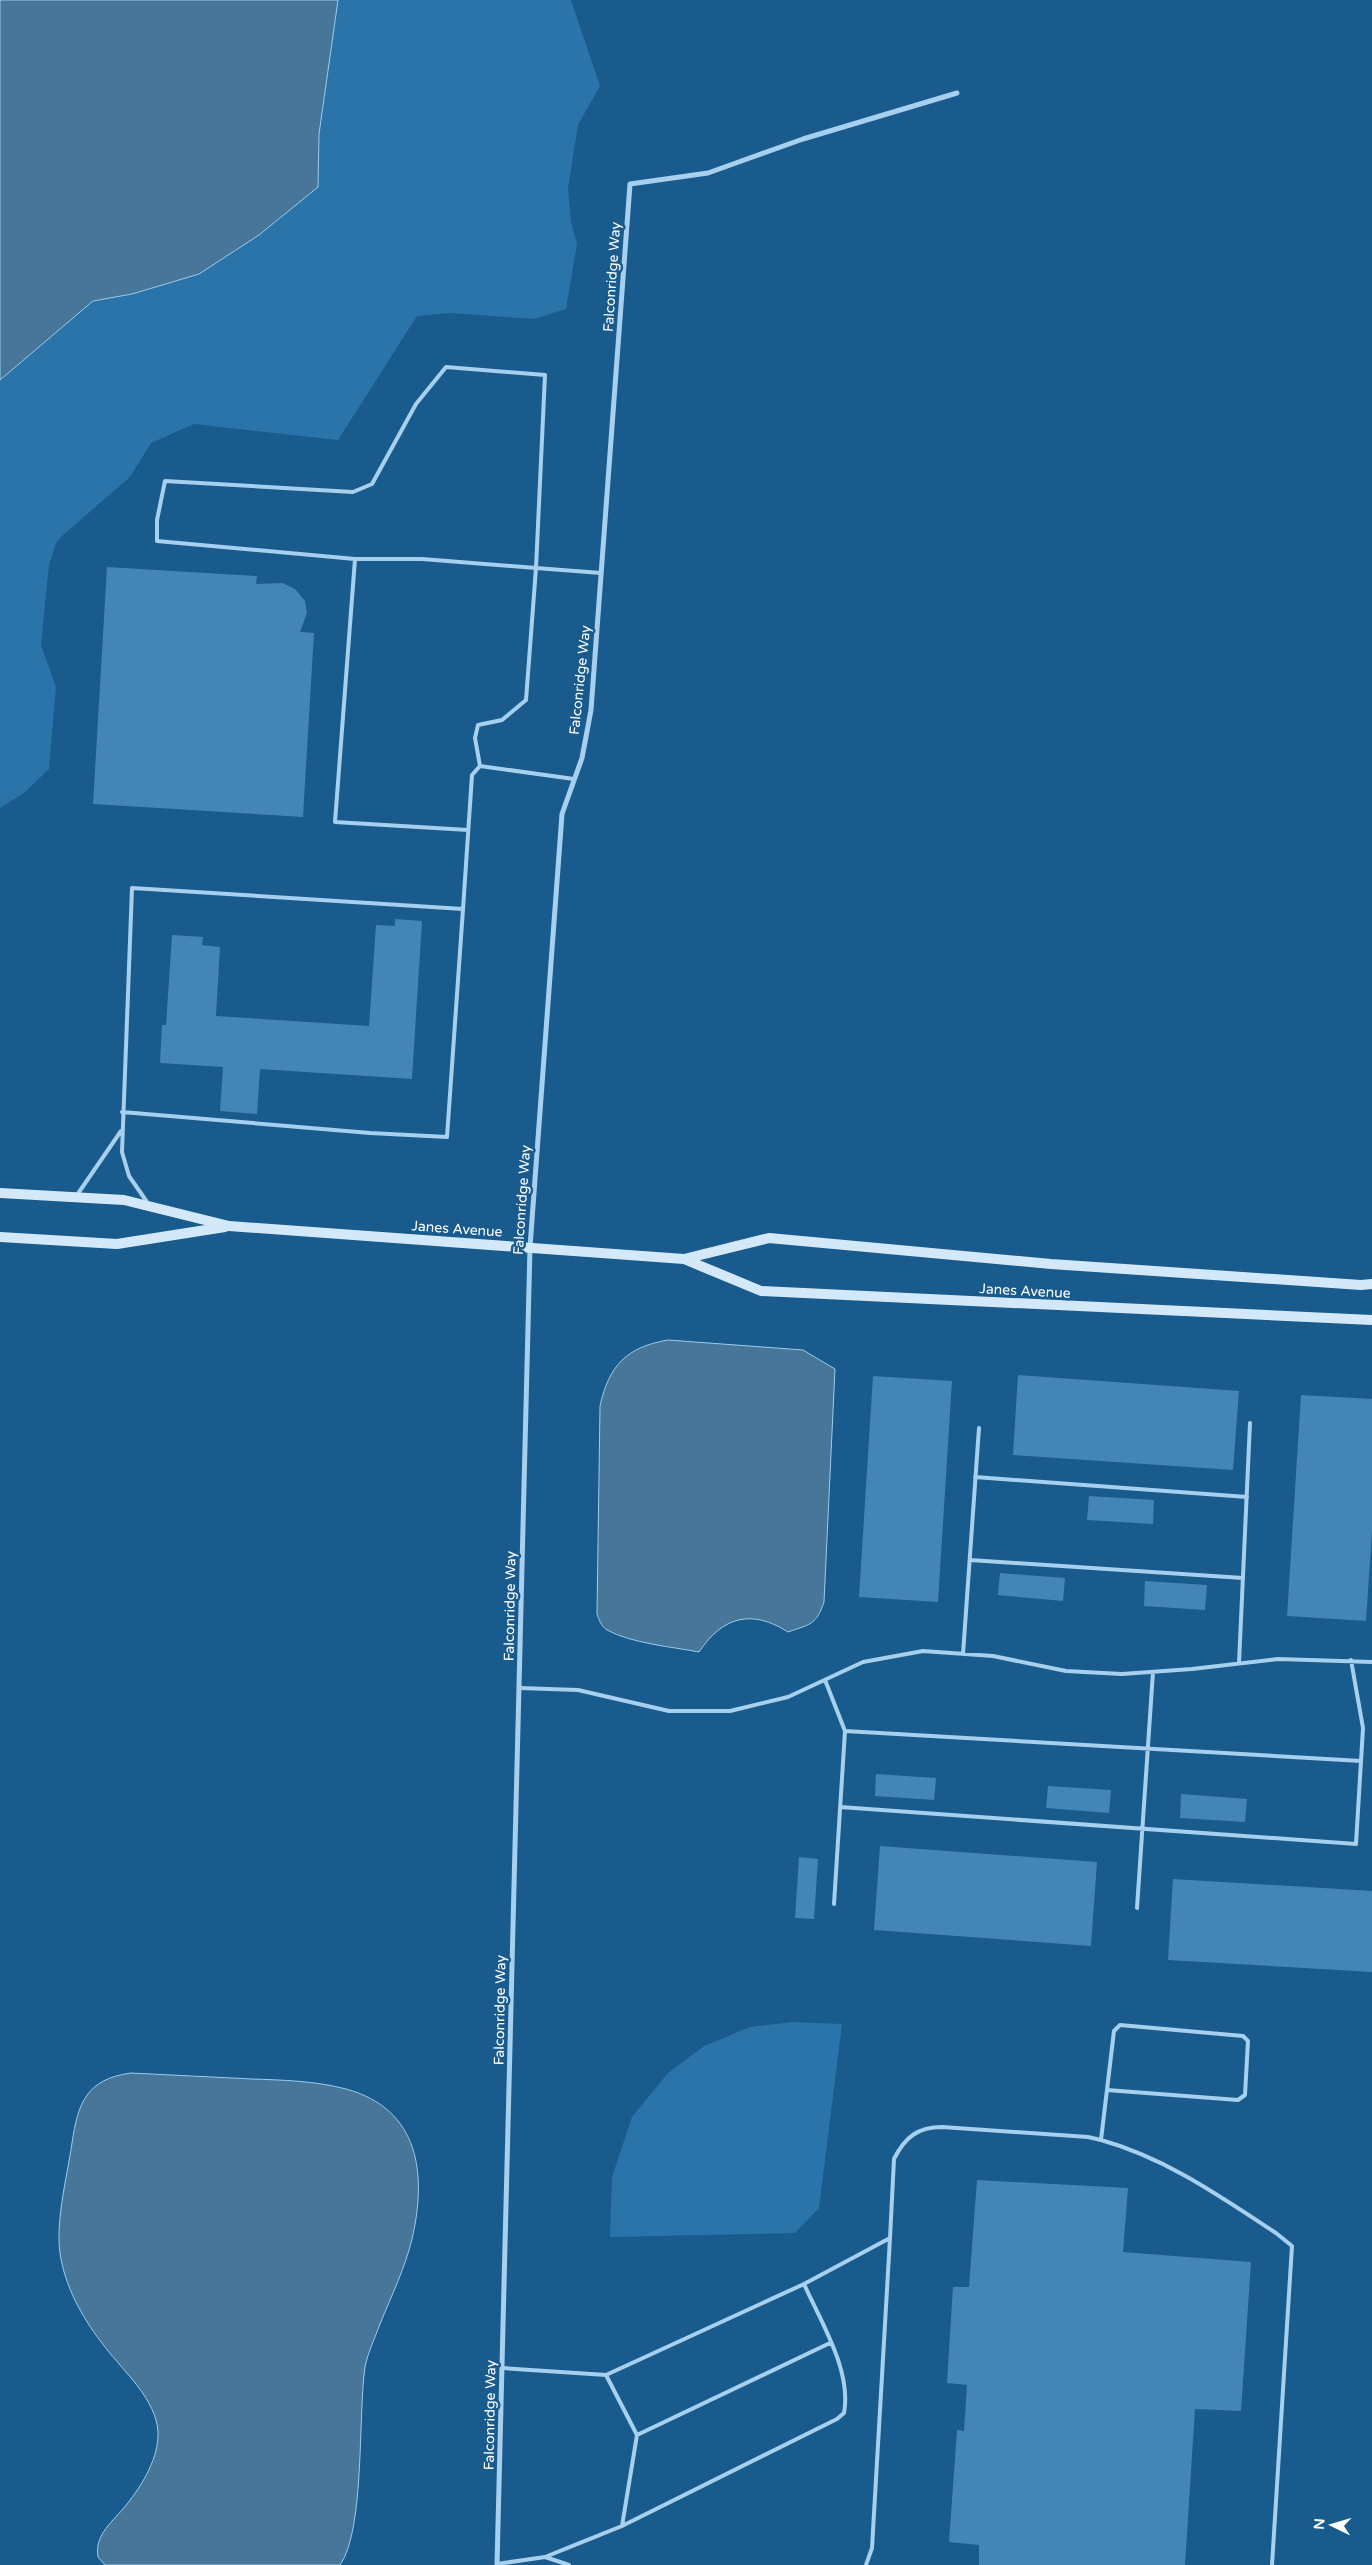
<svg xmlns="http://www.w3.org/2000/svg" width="1372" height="2565" font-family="'Varela Round',sans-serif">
<rect width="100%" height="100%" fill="#1a5b8d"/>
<path fill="#2a74a9" d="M 338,0 L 571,0 L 600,86 L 578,125 L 568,188 L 571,222 L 577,244 L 566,309 L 534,319 L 450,313 L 417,316 L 338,440 L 194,424 L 151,443 L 130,477 L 62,536 L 56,543 L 49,565 L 41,645 L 56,687 L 49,769 L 24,793 L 0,808 L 0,380 L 93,301 L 132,294 L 199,274 L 318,187 L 319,134 Z
M 793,2022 L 842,2024 L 819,2208 L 795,2233 L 610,2237 L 612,2177 L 632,2117 L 668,2073 L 704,2046 L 750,2027 Z"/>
<path fill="#487699" stroke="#99cdf0" d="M 0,0 L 338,0 L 319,134 L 318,187 L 259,235 L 199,274 L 132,294 L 93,301 L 0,380 Z
M 668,1340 L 803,1350 L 835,1369 L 824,1602 C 816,1625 811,1624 788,1632 C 752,1609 723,1616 699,1652 C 673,1647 630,1643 607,1630 C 601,1626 599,1620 597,1614 L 600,1406 C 609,1365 627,1347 668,1340 Z
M 131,2073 C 171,2075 212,2077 252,2079 C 283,2080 316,2081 346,2089 C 420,2109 427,2175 412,2239 C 405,2268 391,2297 380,2324 C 375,2338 368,2352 365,2367 C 358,2414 365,2530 340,2565 L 105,2565 L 98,2557 C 94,2534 114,2521 127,2504 C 143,2484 159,2457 158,2432 C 156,2399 124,2372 105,2347 C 85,2322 67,2291 61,2259 C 54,2225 67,2178 72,2143 C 78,2102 87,2079 131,2073 Z"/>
<path fill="#4385b5" d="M 107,567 L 257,576 L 256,584 L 283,583 L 295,589 L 305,601 L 307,613 L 300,632 L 314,633 L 303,817 L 93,804 Z
M 395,919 L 422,921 L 412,1079 L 260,1069 L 257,1114 L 220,1111 L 223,1067 L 160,1063 L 162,1025 L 166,1025 L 172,935 L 203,937 L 202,945 L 220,947 L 216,1016 L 369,1026 L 376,925 L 395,926 Z
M 1018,1375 L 1239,1391 L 1233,1470 L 1013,1455 Z
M 873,1376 L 952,1381 L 938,1602 L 859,1597 Z
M 1301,1395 L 1372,1399 L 1372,1530 L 1366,1621 L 1287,1616 Z
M 1089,1496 L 1154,1500 L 1153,1524 L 1087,1520 Z
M 1000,1573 L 1065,1578 L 1063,1601 L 998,1595 Z
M 1145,1581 L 1207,1585 L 1205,1610 L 1144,1606 Z
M 876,1774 L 936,1778 L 934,1800 L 875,1796 Z
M 1048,1786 L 1111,1790 L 1109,1813 L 1046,1808 Z
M 1181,1794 L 1247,1799 L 1245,1822 L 1180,1818 Z
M 880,1846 L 1097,1862 L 1091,1946 L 874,1930 Z
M 799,1857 L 818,1859 L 814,1919 L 795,1918 Z
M 1173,1879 L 1372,1891 L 1372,1972 L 1168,1960 Z
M 977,2180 L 1128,2188 L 1123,2252 L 1251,2262 L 1241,2411 L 1195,2409 L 1185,2565 L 979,2565 L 979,2545 L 949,2542 L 957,2430 L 964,2431 L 967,2385 L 947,2383 L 953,2287 L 969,2287 Z"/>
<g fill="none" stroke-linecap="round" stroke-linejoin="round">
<path stroke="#a6d0ee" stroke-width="4" d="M 355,559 L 422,559 L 536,568 L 545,375 L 446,367 L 416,404 L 372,484 L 353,492 L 165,481 L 157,520 L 157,541 L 355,559 L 335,822 L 468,830
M 480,766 L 475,738 L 478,725 L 502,720 L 526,700 L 536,568 L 601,573
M 122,1112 L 370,1133 L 447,1137 L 463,909
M 77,1195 L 121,1131
M 147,1202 L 129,1176 L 122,1152 L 132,888 L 463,909 L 472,775 L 480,766 L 574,779
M 975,1477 L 1247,1497
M 970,1560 L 1243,1578
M 963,1654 L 979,1428
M 1239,1663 L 1250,1423
M 825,1680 L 845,1731 L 834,1904
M 519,1688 L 578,1690 L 669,1711 L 730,1711 L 788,1697 L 863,1662 L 923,1651 L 993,1656 L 1066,1671 L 1122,1674 L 1192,1669 L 1278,1659 L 1372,1662
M 845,1731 L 1361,1761
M 840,1807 L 1356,1844 L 1363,1728 L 1351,1660
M 1137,1908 L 1153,1672
M 1101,2140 C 1166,2158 1221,2197 1276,2233 L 1292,2246 L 1272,2565
M 502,2368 L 606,2375 L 804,2284 L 890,2238 L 894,2159 C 905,2137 918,2127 942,2127 L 1088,2137 L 1101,2140 L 1114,2031 L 1120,2025 L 1243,2036 L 1248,2041 L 1245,2095 L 1238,2100 L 1107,2090
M 606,2375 L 637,2435 L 622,2526
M 637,2435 L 830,2343
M 545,2557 L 569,2565
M 497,2564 L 545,2557 L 622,2526 L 837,2419 L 844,2413 C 852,2371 821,2322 804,2284
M 866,2565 L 872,2548 L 890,2238"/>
<path stroke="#a6d0ee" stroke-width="5" d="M 497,2565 L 530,1247 L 562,814 L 582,758 L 591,710 L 630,184 L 708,173 L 803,139 L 957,93"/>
<path stroke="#d3e9fa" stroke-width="10" d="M 0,1193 L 124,1200 L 229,1226 L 684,1259 L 769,1238 L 1051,1264 L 1361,1285 L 1372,1284
M 0,1237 L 117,1244 L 225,1227
M 684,1259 L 761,1291 L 1372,1320"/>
</g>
<g text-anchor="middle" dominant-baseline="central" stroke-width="5" stroke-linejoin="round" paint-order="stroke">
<g font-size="14" fill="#fff" stroke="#1a5b8d">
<text transform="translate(612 277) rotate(-86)">Falconridge Way</text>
<text transform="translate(580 680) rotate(-84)">Falconridge Way</text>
<text transform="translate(522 1200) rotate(-86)">Falconridge Way</text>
<text transform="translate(457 1229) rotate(4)">Janes Avenue</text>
<text transform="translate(1025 1291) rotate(3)">Janes Avenue</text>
<text transform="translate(510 1606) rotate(-89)">Falconridge Way</text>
<text transform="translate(500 2010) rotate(-89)">Falconridge Way</text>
<text transform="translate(490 2415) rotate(-89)">Falconridge Way</text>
</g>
</g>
<g transform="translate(1332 2525) rotate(275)" stroke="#1a5b8d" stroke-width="4" paint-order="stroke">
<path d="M0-4L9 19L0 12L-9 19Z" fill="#ffffff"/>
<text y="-8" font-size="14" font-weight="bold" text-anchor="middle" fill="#ffffff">N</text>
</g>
</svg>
